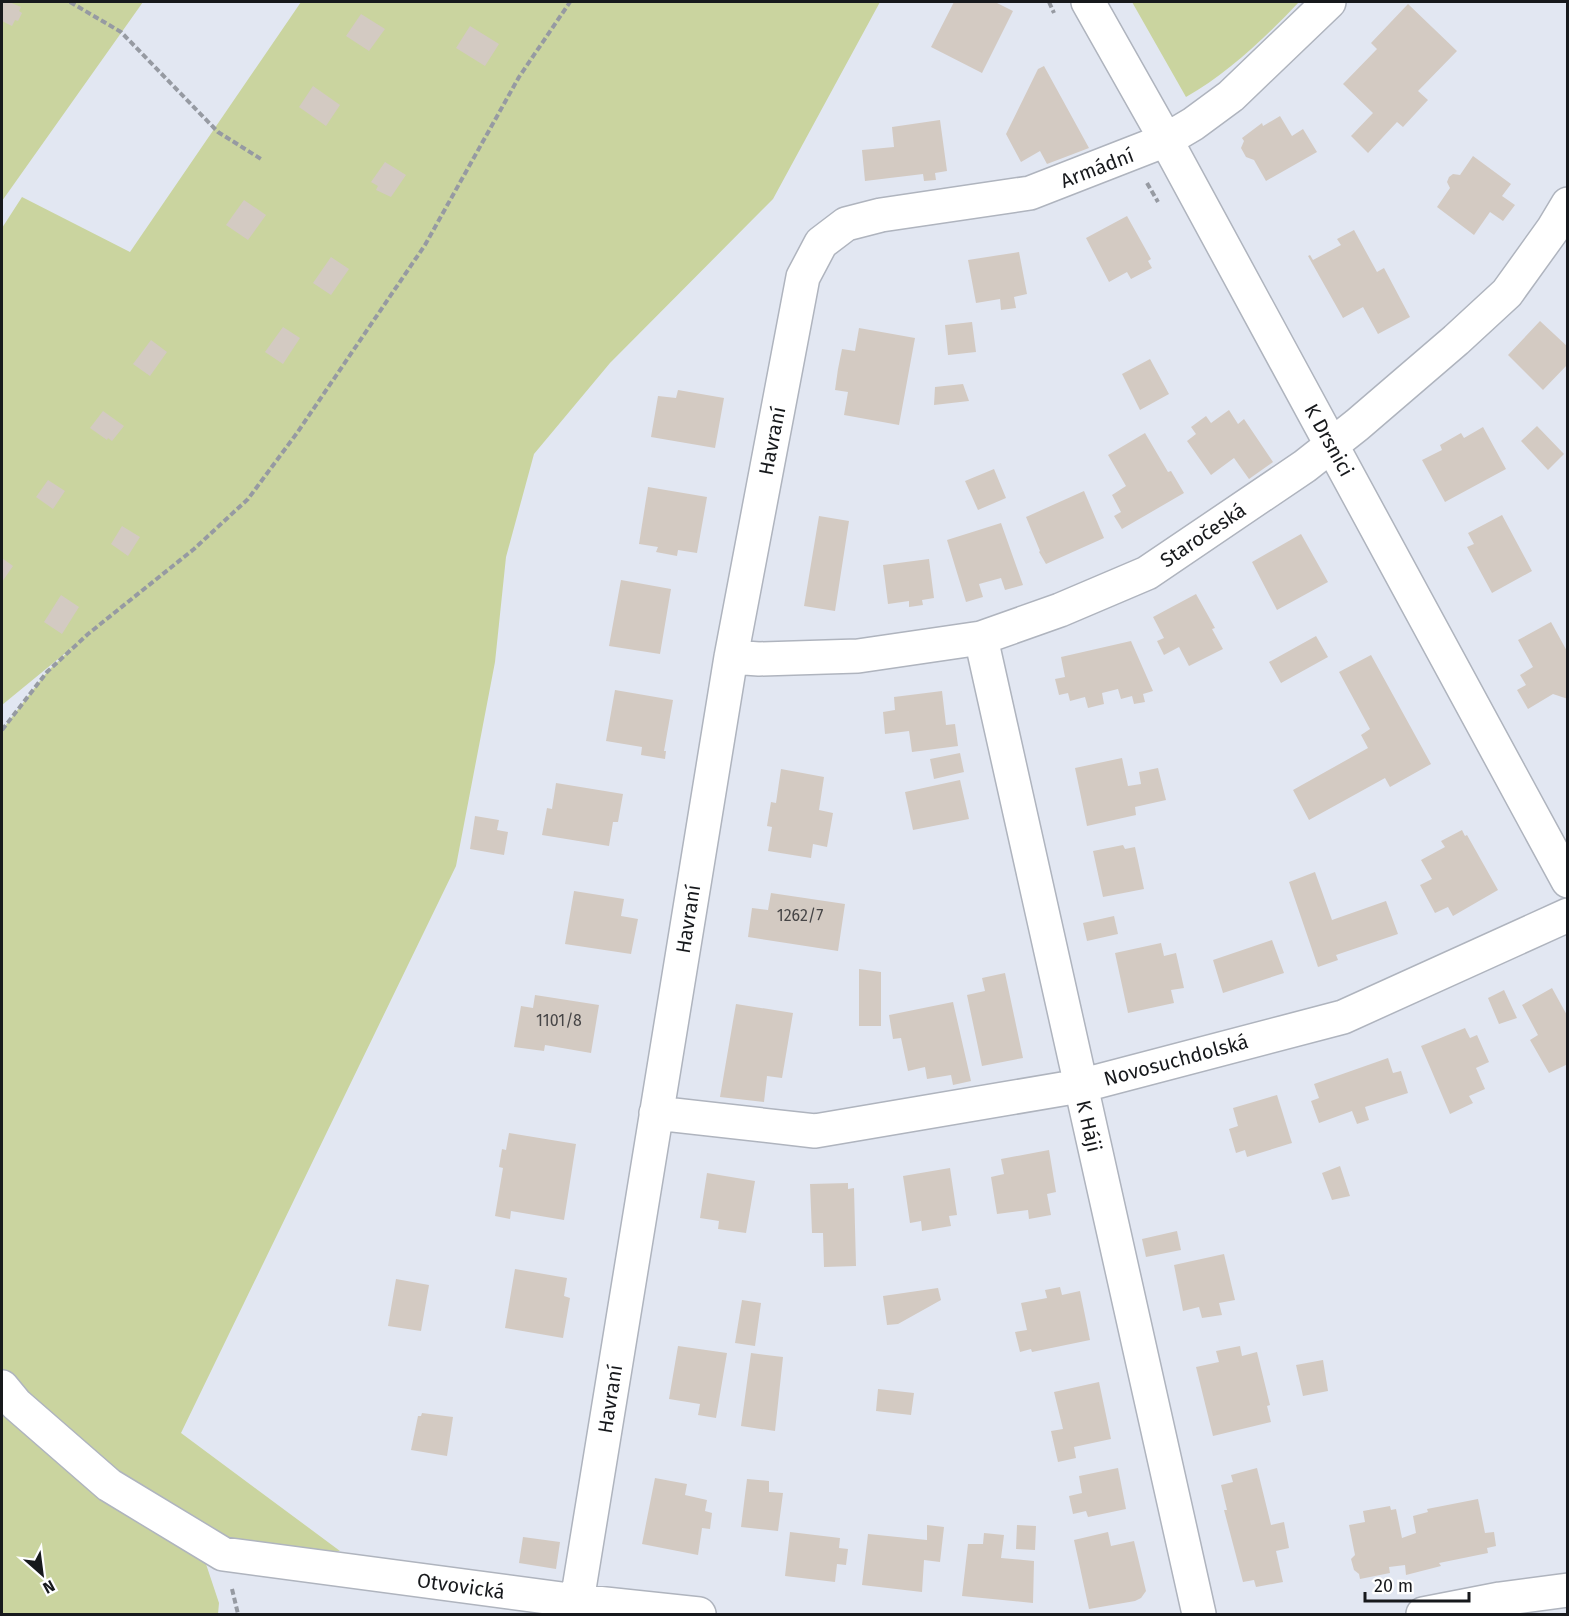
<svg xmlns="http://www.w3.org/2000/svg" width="1569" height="1616" font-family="'Fira Sans',sans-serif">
<rect width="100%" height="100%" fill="#e2e7f2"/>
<path fill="#cad49f" d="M 2,2 L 143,2 L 2,201 Z
M 301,2 L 880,2 L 773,199 L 610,363 L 534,454 L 506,557 L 495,662 L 456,866 L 181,1433 L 340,1551 L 223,1554 L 2,1387 L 2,730 L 47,672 L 74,646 L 2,705 L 2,228 L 22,197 L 130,252 Z
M 1132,2 L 1299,2 C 1267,36 1227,74 1186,97 Z
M 2,1400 L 203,1555 L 219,1603 L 218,1614 L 2,1614 Z"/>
<path fill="#d3cac2" d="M 2,2 L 9,2 L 21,7 L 19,11 L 22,13 L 18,21 L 15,20 L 12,26 L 2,21 Z
M 954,2 L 995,2 L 1013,11 L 982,73 L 931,47 Z
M 1408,4 L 1457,51 L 1418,91 L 1428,100 L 1403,127 L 1397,122 L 1368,153 L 1351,136 L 1373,113 L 1343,84 L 1377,49 L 1371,43 Z
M 361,14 L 385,29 L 369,51 L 346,36 Z
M 470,26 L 499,44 L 485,66 L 456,48 Z
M 1044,66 L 1089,148 L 1047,164 L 1040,151 L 1021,162 L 1006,134 L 1038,69 Z
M 313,86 L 340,105 L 326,126 L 299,107 Z
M 1280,116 L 1292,136 L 1303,129 L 1317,152 L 1266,181 L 1254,160 L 1246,157 L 1241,148 L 1244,141 L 1242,138 L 1262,123 L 1263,126 Z
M 940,120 L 947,171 L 935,173 L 936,180 L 924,181 L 923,174 L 865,181 L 862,150 L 894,147 L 892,127 Z
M 1473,156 L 1511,184 L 1502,196 L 1515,205 L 1503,221 L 1490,212 L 1474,235 L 1437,207 L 1450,188 L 1447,182 L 1449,177 L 1453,174 L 1460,175 Z
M 385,162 L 406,175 L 391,197 L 376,190 L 378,186 L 371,182 Z
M 244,200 L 266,215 L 248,240 L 226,225 Z
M 1127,216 L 1151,259 L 1148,261 L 1152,268 L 1131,279 L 1127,272 L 1109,282 L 1086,238 Z
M 1354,230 L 1377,272 L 1384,268 L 1410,317 L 1378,334 L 1363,307 L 1343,318 L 1308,256 L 1310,255 L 1313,260 L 1341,245 L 1337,239 Z
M 1019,252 L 1027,294 L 1014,297 L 1016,308 L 1001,310 L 1000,299 L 976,303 L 968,260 Z
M 331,257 L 349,269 L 331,295 L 313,283 Z
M 1540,321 L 1568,347 L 1568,364 L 1543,390 L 1508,355 Z
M 972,322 L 976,352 L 948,355 L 945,325 Z
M 283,327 L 300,338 L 283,364 L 265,352 Z
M 859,328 L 915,338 L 899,425 L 844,415 L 848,392 L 835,390 L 838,369 L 842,349 L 855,351 Z
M 151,340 L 167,352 L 150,376 L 133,364 Z
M 1150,359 L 1169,394 L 1140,410 L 1122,374 Z
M 963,384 L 969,401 L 934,405 L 935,387 Z
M 678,390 L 724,398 L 715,448 L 651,437 L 658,396 L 676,398 Z
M 1229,410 L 1238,424 L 1244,419 L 1273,462 L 1249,479 L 1234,458 L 1211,475 L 1187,441 L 1196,434 L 1191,427 L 1206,416 L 1211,423 Z
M 103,411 L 124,426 L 112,441 L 108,438 L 107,440 L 90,428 Z
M 1537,426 L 1564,454 L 1548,470 L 1521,441 Z
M 1483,427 L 1506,469 L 1445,502 L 1422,460 L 1442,450 L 1440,445 L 1461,433 L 1464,438 Z
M 1145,433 L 1168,472 L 1171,471 L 1184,493 L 1122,529 L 1114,516 L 1121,512 L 1112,495 L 1126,486 L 1108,455 Z
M 994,469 L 1006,498 L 978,510 L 965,481 Z
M 48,480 L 65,491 L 53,509 L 36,497 Z
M 648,487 L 707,497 L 697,553 L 678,550 L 677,556 L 656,552 L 658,547 L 639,544 Z
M 1084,491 L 1104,538 L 1046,564 L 1039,552 L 1040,551 L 1026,517 Z
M 1502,515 L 1532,571 L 1492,593 L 1467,547 L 1474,544 L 1468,533 Z
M 819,516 L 849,521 L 835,611 L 804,606 Z
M 1001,523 L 1023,585 L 1005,590 L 1001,578 L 979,584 L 983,597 L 966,602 L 947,540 Z
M 122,526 L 140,537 L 128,556 L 111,544 Z
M 1301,534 L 1328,582 L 1277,610 L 1252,562 Z
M 2,558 L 13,566 L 2,582 Z
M 929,559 L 934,598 L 922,600 L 923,605 L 909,607 L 909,601 L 888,604 L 883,565 Z
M 621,580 L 671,589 L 660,654 L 609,646 Z
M 1196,594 L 1215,628 L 1212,629 L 1223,649 L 1189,666 L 1179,647 L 1164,655 L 1157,641 L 1164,638 L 1153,617 Z
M 61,595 L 79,607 L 62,634 L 44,622 Z
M 1551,622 L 1568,653 L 1568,699 L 1553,694 L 1528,709 L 1517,690 L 1526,685 L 1520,675 L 1533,667 L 1518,640 Z
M 1316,636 L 1328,657 L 1281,683 L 1269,662 Z
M 1131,641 L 1153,691 L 1143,694 L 1145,702 L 1134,704 L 1132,696 L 1121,699 L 1118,689 L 1102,693 L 1104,704 L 1088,708 L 1085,697 L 1070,701 L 1068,693 L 1059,695 L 1055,679 L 1065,677 L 1061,657 Z
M 1371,655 L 1431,764 L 1390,787 L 1385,778 L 1309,820 L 1293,790 L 1368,748 L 1361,735 L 1370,729 L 1339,672 Z
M 615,690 L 673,700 L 664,751 L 666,751 L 665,759 L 641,755 L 642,747 L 606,741 Z
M 942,691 L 946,725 L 955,724 L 958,746 L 912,752 L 909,731 L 885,734 L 883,712 L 895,710 L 894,697 Z
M 960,753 L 964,772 L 934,779 L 930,759 Z
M 1122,758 L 1128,786 L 1141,784 L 1139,772 L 1158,768 L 1166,800 L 1135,807 L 1136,815 L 1087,826 L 1075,768 Z
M 781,769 L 824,777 L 819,810 L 833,813 L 827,847 L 813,844 L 811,858 L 768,851 L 772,827 L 767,826 L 771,802 L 776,803 Z
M 960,780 L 969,819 L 913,830 L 905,792 Z
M 556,783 L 623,794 L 618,822 L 613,822 L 609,846 L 542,835 L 547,808 L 552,809 Z
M 475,816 L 499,820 L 497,830 L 508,832 L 504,855 L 470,849 Z
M 1462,830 L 1465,836 L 1467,835 L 1498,890 L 1453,916 L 1448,907 L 1435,913 L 1420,885 L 1432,879 L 1421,860 L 1445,847 L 1441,841 Z
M 1123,845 L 1125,849 L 1135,847 L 1144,889 L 1103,897 L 1093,851 Z
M 1315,872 L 1332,920 L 1386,901 L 1398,934 L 1336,955 L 1338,960 L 1318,967 L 1289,882 Z
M 574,891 L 624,899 L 621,916 L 638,919 L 631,954 L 565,944 Z
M 771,893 L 845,904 L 838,951 L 748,937 L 752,908 L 768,910 Z
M 1114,916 L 1118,934 L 1087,941 L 1083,923 Z
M 1272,940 L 1284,973 L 1223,993 L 1213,960 Z
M 1161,943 L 1164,956 L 1176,953 L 1184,988 L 1171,990 L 1174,1003 L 1128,1013 L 1115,953 Z
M 859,969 L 881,972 L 881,1026 L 859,1026 Z
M 1005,973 L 1023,1058 L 982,1066 L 967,995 L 985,991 L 982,978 Z
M 1552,988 L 1568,1017 L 1568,1064 L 1549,1073 L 1530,1040 L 1538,1035 L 1522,1005 Z
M 1504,990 L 1517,1018 L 1499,1024 L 1488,998 Z
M 535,995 L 599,1005 L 591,1053 L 545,1045 L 544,1051 L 514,1047 L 521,1006 L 533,1008 Z
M 953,1002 L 971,1081 L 953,1085 L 951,1075 L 927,1079 L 925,1067 L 908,1071 L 901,1038 L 893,1039 L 889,1015 Z
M 736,1004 L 793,1013 L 782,1078 L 767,1076 L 764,1102 L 720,1097 Z
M 1465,1028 L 1470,1038 L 1477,1035 L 1489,1062 L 1476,1068 L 1485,1089 L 1469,1096 L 1473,1103 L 1450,1114 L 1421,1046 Z
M 1388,1058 L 1393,1073 L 1401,1071 L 1408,1093 L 1365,1107 L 1369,1120 L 1357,1124 L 1352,1111 L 1319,1123 L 1311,1101 L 1319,1098 L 1314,1084 Z
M 1277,1095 L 1292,1143 L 1247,1157 L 1245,1150 L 1236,1153 L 1229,1129 L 1238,1126 L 1233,1108 Z
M 509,1133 L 576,1144 L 564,1220 L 511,1211 L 510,1219 L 495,1216 L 503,1168 L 499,1167 L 502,1149 L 506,1150 Z
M 1049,1150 L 1056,1192 L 1047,1194 L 1051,1215 L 1029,1219 L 1028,1210 L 997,1214 L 991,1177 L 1004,1174 L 1001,1159 Z
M 1340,1166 L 1350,1196 L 1332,1200 L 1322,1173 Z
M 950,1168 L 957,1215 L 949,1216 L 951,1226 L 922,1231 L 921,1221 L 910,1223 L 903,1176 Z
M 707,1173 L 755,1181 L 746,1233 L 718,1229 L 719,1221 L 700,1218 Z
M 848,1183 L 848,1189 L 854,1188 L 856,1266 L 824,1267 L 823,1233 L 812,1233 L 810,1184 Z
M 1177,1231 L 1181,1250 L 1146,1257 L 1142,1239 Z
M 1224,1254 L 1235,1300 L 1219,1303 L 1222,1315 L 1202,1318 L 1199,1307 L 1183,1311 L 1174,1265 Z
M 515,1269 L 567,1278 L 564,1296 L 570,1298 L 563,1338 L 505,1328 Z
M 396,1279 L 429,1285 L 421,1331 L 388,1326 Z
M 1060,1287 L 1062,1295 L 1080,1291 L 1090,1340 L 1032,1352 L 1031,1349 L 1020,1352 L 1015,1332 L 1027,1330 L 1021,1303 L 1047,1298 L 1045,1290 Z
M 938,1288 L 941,1300 L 898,1324 L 887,1325 L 883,1296 Z
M 742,1300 L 761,1303 L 755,1346 L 735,1343 Z
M 678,1346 L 727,1353 L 716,1418 L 698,1415 L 700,1404 L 669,1399 Z
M 1240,1346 L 1242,1356 L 1257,1352 L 1270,1405 L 1267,1406 L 1271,1422 L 1213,1436 L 1196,1367 L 1219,1362 L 1216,1351 Z
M 751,1353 L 783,1357 L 775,1431 L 741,1426 Z
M 1323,1360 L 1328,1391 L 1303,1396 L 1296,1365 Z
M 1099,1382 L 1111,1439 L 1074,1447 L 1076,1458 L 1058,1462 L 1051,1431 L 1063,1429 L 1054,1392 Z
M 878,1389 L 914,1393 L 911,1415 L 876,1411 Z
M 422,1413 L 453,1417 L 447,1456 L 411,1450 L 418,1416 L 421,1416 Z
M 1118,1468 L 1126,1509 L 1088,1517 L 1086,1511 L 1073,1514 L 1069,1496 L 1082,1493 L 1079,1476 Z
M 1257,1468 L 1271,1525 L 1284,1522 L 1289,1548 L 1276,1551 L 1283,1582 L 1256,1587 L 1254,1580 L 1243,1582 L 1224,1510 L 1227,1510 L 1221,1485 L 1233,1482 L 1231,1475 Z
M 655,1478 L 687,1484 L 685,1495 L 707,1500 L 705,1511 L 712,1513 L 710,1529 L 702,1528 L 698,1555 L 642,1544 Z
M 747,1479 L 769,1481 L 769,1492 L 783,1493 L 778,1531 L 741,1527 Z
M 1478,1499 L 1485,1533 L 1494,1532 L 1496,1546 L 1487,1548 L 1488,1553 L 1439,1563 L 1441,1566 L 1406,1575 L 1405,1565 L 1389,1567 L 1390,1573 L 1360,1579 L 1359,1574 L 1354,1570 L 1351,1559 L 1355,1555 L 1349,1525 L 1365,1522 L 1363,1511 L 1390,1506 L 1391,1510 L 1396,1509 L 1402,1538 L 1416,1533 L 1413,1516 L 1428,1512 L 1427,1509 Z
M 927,1525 L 944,1527 L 940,1562 L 924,1560 L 922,1592 L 862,1585 L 868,1534 L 927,1540 Z
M 1017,1525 L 1036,1526 L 1035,1550 L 1016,1549 Z
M 790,1532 L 840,1538 L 839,1548 L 848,1549 L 846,1565 L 837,1564 L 835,1582 L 785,1576 Z
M 1108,1532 L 1111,1546 L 1134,1541 L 1146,1591 L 1141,1598 L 1135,1601 L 1089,1609 L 1074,1540 Z
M 984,1533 L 1004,1535 L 1001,1558 L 1034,1561 L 1033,1603 L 962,1596 L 968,1544 L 983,1544 Z
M 523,1537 L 560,1542 L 556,1569 L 519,1563 Z"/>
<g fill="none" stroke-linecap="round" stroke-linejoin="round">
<defs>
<path id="minor" d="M 1088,2 L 1166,140 L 1568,881
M 981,638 L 1199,1614
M 731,657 L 759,659 L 858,656 L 981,638 L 1060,610 L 1147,573 L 1305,466 L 1357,425 L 1456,340 L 1507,293 L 1553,229 L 1568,204
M 656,1113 L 815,1131 L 1080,1086 L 1343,1017 L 1568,915
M 2,1387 L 16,1404 L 109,1485 L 223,1554 L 577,1601 L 699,1614
M 577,1601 L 731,657 L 803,277 L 821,243 L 846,224 L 881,215 L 1030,193 L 1166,140 L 1193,124 L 1231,96 L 1329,2
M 1423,1614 L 1500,1599 L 1568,1590"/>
</defs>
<use href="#minor" stroke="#afb4be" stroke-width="36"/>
<path stroke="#969aa2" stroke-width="4" stroke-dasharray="6 3" stroke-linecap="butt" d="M 70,2 L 121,32 L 218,132 L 261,159
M 1049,2 L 1054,13
M 1147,183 L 1158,202
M 2,730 L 47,672 L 88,634 L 194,549 L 248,499 L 297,433 L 425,245 L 519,77 L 570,2
M 232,1589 L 238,1614"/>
<use href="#minor" stroke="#fff" stroke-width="33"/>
</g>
<g text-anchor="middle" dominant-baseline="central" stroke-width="4.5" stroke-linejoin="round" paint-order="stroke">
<g font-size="16" fill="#464546">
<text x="800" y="915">1262/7</text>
<text x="559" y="1020">1101/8</text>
</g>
<g font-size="20" fill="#17191c" stroke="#fff">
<text transform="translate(1097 168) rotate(-21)">Armádní</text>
<text transform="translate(1329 440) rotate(61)">K Drsnici</text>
<text transform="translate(772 441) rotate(-79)">Havraní</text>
<text transform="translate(1203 535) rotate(-34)">Staročeská</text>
<text transform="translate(688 919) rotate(-81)">Havraní</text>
<text transform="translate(1176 1060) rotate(-15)">Novosuchdolská</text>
<text transform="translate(1089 1126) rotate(77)">K Háji</text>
<text transform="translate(610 1399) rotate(-81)">Havraní</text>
<text transform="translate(461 1586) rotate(8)">Otvovická</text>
</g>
</g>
<rect width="1569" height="1616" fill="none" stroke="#17191c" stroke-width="6"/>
<g transform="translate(42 1574) rotate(152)" stroke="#ffffff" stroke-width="4.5" paint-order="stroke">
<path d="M0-4.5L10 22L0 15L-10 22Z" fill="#17191c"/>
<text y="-9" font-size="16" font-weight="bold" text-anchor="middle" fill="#17191c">N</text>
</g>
<path d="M1365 1592v9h104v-9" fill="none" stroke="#17191c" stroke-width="3"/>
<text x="1374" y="1592" font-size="18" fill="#17191c" stroke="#ffffff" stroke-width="4.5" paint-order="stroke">20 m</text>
</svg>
